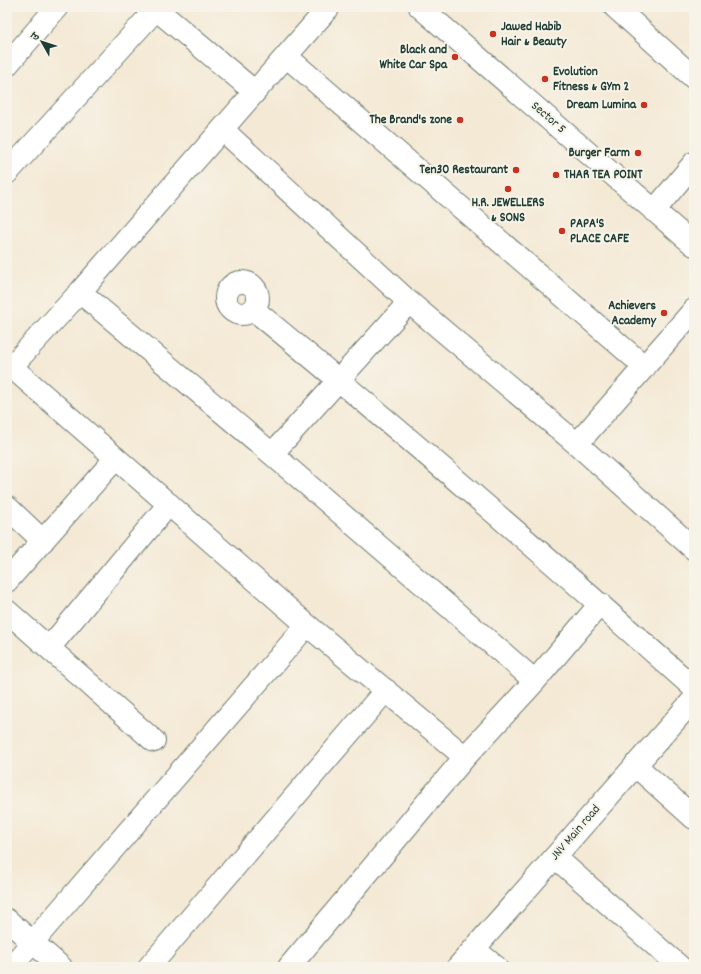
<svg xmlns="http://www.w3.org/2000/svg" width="701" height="974" font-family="Dekko,'Playpen Sans Deva',sans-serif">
<rect width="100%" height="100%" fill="#f7f3e8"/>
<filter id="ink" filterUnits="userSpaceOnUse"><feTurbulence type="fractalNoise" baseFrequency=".025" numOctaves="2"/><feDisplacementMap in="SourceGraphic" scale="8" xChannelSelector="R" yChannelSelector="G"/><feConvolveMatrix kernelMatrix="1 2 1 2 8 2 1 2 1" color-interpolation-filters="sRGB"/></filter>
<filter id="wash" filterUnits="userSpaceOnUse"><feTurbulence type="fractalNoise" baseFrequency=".012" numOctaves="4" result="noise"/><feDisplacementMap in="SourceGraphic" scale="16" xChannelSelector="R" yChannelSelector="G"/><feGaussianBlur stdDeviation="0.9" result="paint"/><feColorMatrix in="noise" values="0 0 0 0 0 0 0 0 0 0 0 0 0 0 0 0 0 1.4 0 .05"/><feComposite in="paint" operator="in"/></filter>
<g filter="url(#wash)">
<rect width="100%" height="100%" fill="#f4e9d5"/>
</g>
<g filter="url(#ink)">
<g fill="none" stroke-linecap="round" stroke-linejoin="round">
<defs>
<path id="minor" d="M 420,7 L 694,245
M 615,7 L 694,78
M 156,9 L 255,92
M 286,56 L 645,367
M 7,65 L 57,7
M 223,130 L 409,302 L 577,444 L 694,549
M 7,173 L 158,7
M 654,211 L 694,163
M226 298a16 16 0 1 1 32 0a16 16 0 1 1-32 0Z
M 80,292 L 272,454 L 535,681
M 254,310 C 403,432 549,559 694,688
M 7,363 L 307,625 L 465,757
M 11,367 L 80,292 L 329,7
M 577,444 L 694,310
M 272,454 L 409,302
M 7,507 L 43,541
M 7,581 L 116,458
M 7,611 L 154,741
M 49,648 L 169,504
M 635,765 L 694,818
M 555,857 L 680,967
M 7,920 L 61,967
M 474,949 L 496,967
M 11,967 L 307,625
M 149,967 L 386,690
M 289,967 L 465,757 L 535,681 L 600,604
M 458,967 L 694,699"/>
</defs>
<use href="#minor" stroke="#6a796c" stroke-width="24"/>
<use href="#minor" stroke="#fff" stroke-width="22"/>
</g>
</g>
<g fill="#c8321e" stroke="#f7f3e8" stroke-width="1.5">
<circle cx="493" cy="34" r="4"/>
<circle cx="455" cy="57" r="4"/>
<circle cx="545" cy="79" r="4"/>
<circle cx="644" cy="105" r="4"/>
<circle cx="460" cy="120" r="4"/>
<circle cx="638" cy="153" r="4"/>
<circle cx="516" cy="170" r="4"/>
<circle cx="556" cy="175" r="4"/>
<circle cx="508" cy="189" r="4"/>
<circle cx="562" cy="231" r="4"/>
<circle cx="664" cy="313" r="4"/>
</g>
<g text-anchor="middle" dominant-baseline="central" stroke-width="4" stroke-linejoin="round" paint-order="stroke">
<g font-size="13" font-weight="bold" fill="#1f3d34" stroke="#f7f3e8" text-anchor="end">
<text x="501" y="27" text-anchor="start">Jawed Habib<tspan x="501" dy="15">Hair &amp; Beauty</tspan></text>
<text x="447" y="50">Black and<tspan x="447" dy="15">White Car Spa</tspan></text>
<text x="553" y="72" text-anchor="start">Evolution<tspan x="553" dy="15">Fitness &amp; GYm 2</tspan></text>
<text x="636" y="105">Dream Lumina</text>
<text x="452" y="120">The Brand's zone</text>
<text x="630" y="153">Burger Farm</text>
<text x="508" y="170">Ten30 Restaurant</text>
<text x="564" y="175" text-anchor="start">THAR TEA POINT</text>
<text x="508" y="203" text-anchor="middle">H.R. JEWELLERS<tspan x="508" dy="15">&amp; SONS</tspan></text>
<text x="570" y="224" text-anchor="start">PAPA'S<tspan x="570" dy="15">PLACE CAFE</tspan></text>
<text x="656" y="306">Achievers<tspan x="656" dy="15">Academy</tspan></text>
</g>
<g font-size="13" fill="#1f3d34" stroke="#f7f3e8">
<text transform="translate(548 118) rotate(41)">Sector 5</text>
<text transform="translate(576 833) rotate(-49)">JNV Main road</text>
</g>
</g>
<rect width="701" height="974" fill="none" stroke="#f7f3e8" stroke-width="24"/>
<g transform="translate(42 42) rotate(309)" stroke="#f7f3e8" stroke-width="3" paint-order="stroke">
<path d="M0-3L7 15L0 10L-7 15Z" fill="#1f3d34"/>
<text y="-6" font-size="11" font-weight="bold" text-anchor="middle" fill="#1f3d34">उ</text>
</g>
</svg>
